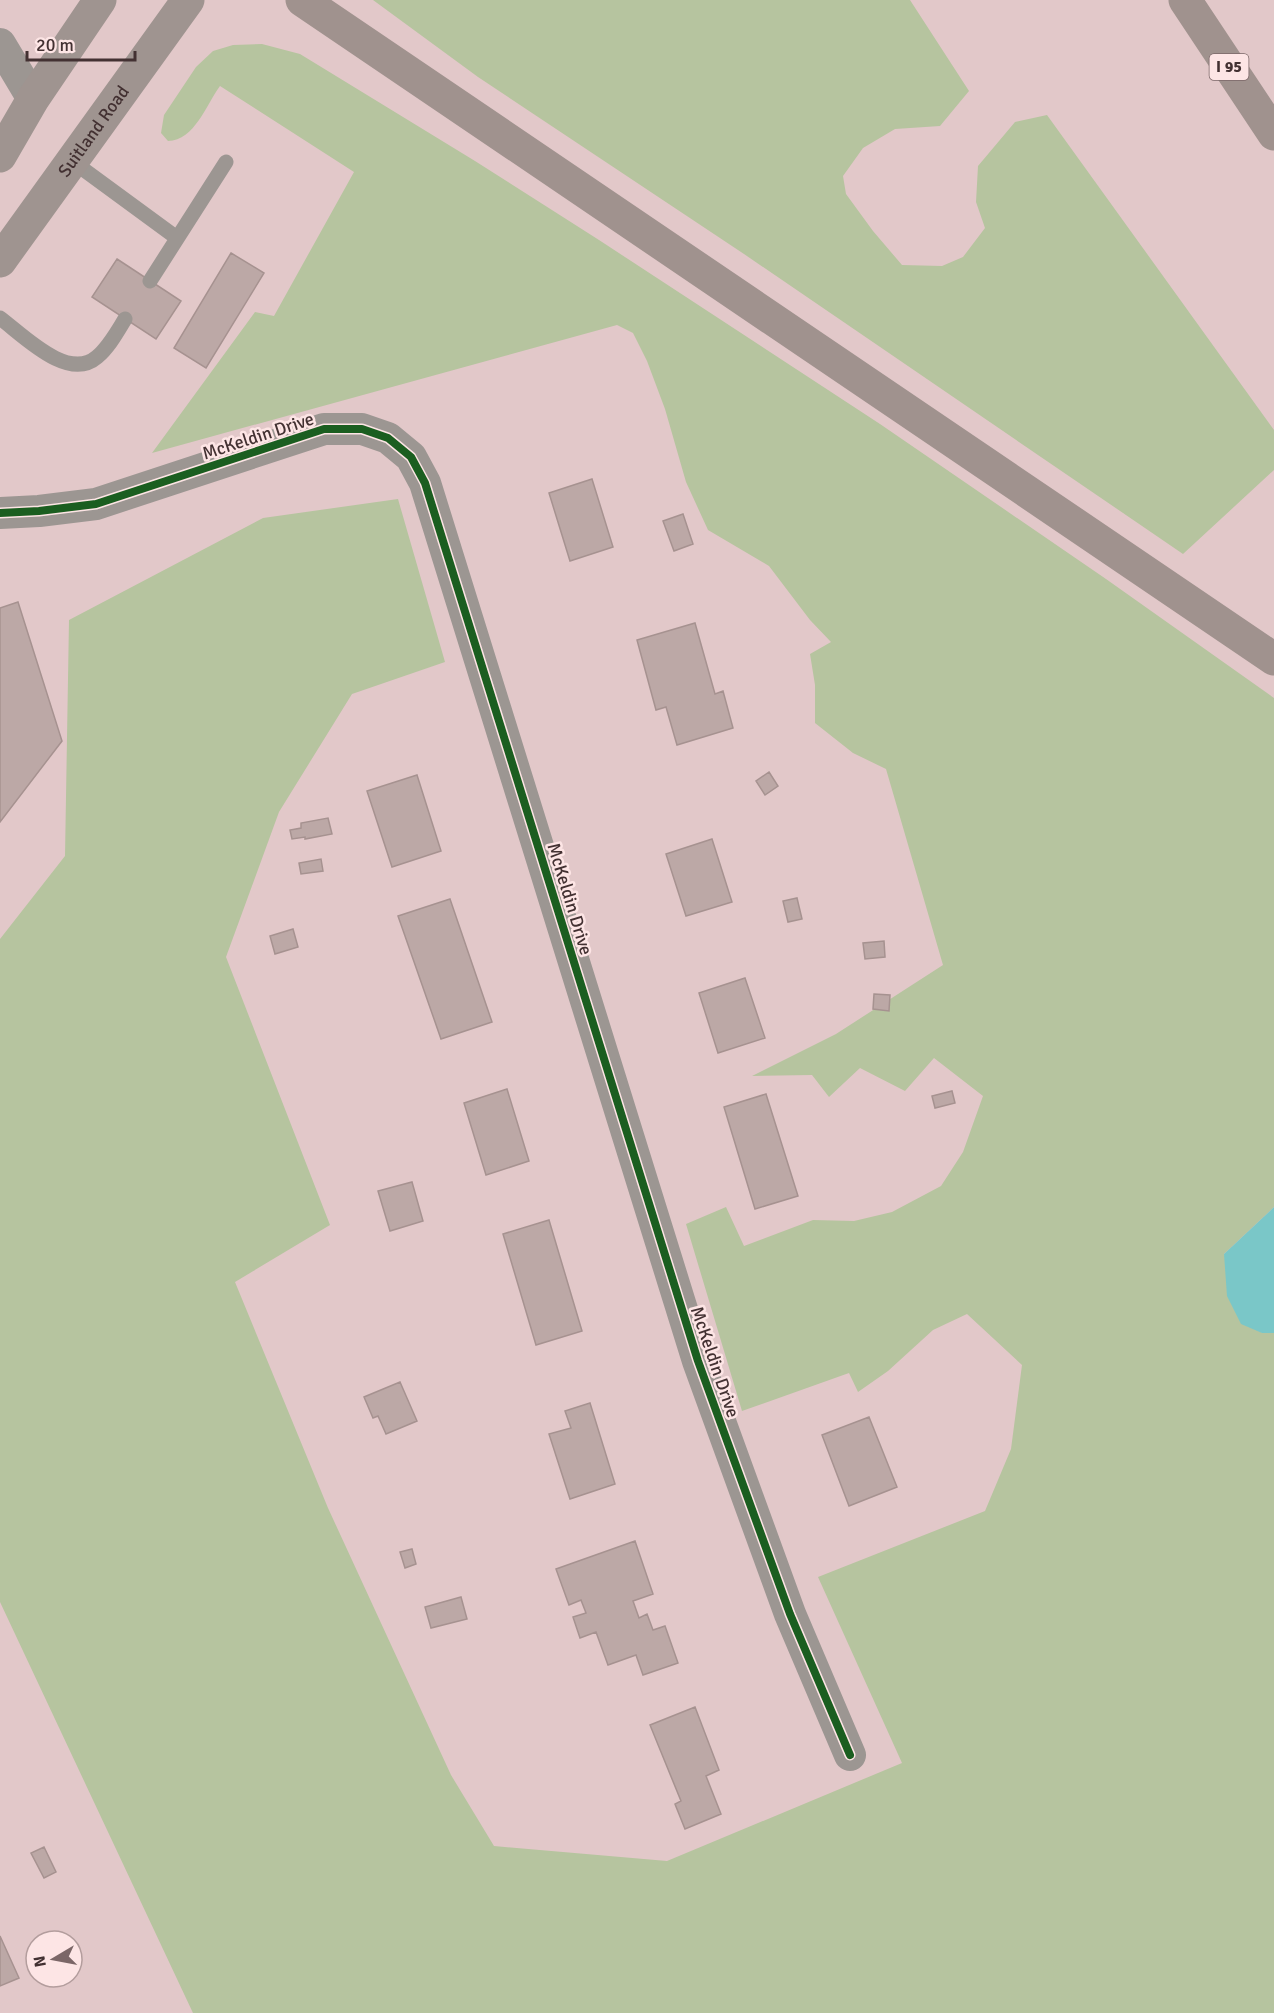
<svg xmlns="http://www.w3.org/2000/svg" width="1274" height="2013" font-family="Signika,sans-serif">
<rect width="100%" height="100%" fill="#e2c8c9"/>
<path fill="#b6c49f" d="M 373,0 L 910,0 L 969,91 L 940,126 L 895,129 L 863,148 L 843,176 L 846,194 L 873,231 L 902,265 L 942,266 L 963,257 L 985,228 L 976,202 L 978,166 L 1015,122 L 1047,115 L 1274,430 L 1274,470 L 1183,554 L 744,254 L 478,77 Z
M 262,44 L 300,54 L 475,161 L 599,240 L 880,424 L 1106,579 L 1274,698 L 1274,1207 L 1224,1254 L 1262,1333 L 1274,1333 L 1274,2013 L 193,2013 L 0,1602 L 0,939 L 65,856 L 69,620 L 263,518 L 398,499 L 445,662 L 352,694 L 279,812 L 226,957 L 330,1225 L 235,1282 L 328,1508 L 451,1775 L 494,1846 L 667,1861 L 902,1763 L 818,1577 L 985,1511 L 1011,1449 L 1022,1365 L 967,1314 L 933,1330 L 888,1371 L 858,1392 L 849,1373 L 742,1411 L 686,1224 L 726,1207 L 744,1246 L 813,1220 L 854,1221 L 892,1212 L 941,1186 L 963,1152 L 983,1096 L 934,1058 L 905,1091 L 860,1068 L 829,1097 L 812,1075 L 752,1076 L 836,1034 L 943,965 L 886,769 L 853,753 L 815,723 L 815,685 L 810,654 L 831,642 L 810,620 L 769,566 L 708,530 L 686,482 L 665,409 L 647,361 L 633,333 L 617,325 L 152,453 L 255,312 L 274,316 L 354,172 L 220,86 C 206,105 195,140 168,141 L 161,133 L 164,115 L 196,67 L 213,51 L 233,45 Z"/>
<path fill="#7ac7c8" d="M 1274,1207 L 1274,1333 L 1262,1333 L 1241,1324 L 1227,1296 L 1224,1254 Z"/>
<path fill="#bca8a6" stroke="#a69290" stroke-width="1.5" d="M 231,253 L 264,273 L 206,368 L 174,348 Z
M 117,259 L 181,301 L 156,339 L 92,297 Z
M 592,479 L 613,547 L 570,561 L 549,493 Z
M 683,514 L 693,544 L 674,551 L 663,521 Z
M 18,602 L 62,741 L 0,822 L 0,608 Z
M 695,623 L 715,694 L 723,691 L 733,728 L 677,745 L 666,707 L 656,710 L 637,640 Z
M 769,772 L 778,786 L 765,795 L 756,781 Z
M 417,775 L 441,851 L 392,867 L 367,791 Z
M 328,818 L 332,834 L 305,839 L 305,837 L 292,839 L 290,830 L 301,828 L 301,823 Z
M 712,839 L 732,902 L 686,916 L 666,854 Z
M 321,859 L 323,871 L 301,874 L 299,863 Z
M 797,898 L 802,919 L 788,922 L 783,901 Z
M 450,899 L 492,1022 L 441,1039 L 398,916 Z
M 293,929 L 298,947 L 275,954 L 270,936 Z
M 884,941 L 885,957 L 865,959 L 863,943 Z
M 745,978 L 765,1038 L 718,1053 L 699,993 Z
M 874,994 L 890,995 L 889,1011 L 873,1009 Z
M 507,1089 L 529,1161 L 486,1175 L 464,1103 Z
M 952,1091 L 955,1103 L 935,1108 L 932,1096 Z
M 766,1094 L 798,1196 L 755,1209 L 724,1107 Z
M 412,1182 L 423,1221 L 390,1231 L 378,1191 Z
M 549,1220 L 582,1331 L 536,1345 L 503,1234 Z
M 400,1382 L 417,1421 L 386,1434 L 378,1416 L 373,1418 L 364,1397 Z
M 590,1403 L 615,1484 L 570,1499 L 549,1434 L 571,1428 L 565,1411 Z
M 869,1417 L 897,1487 L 849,1506 L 822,1435 Z
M 635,1541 L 653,1594 L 633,1601 L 639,1618 L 647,1614 L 653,1630 L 665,1626 L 678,1663 L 643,1675 L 636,1655 L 608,1665 L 596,1632 L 580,1638 L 573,1617 L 586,1613 L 581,1600 L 569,1605 L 556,1569 Z
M 412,1549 L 416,1564 L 405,1568 L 400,1552 Z
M 461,1597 L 467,1619 L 431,1628 L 425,1607 Z
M 695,1707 L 719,1770 L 706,1776 L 721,1814 L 685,1829 L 675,1804 L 681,1801 L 650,1725 Z
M 44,1847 L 56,1872 L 44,1878 L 31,1853 Z
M 0,1936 L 19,1978 L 0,1986 Z"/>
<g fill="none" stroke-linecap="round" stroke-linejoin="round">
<path stroke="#9c9692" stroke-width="15" d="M 72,161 L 177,238
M 150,281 L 226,162
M 0,318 C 23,335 68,382 97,357 C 109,347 117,332 125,319"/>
<path stroke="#9c9692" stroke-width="32" d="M 0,44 L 33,99
M 0,513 L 39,511 L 96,504 L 324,429 L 362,429 L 388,438 L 411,457 L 425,483 L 698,1361 L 790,1614 L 850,1755"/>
<g stroke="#9f9490" stroke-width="33">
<path d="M 0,156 L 33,99 L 100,0"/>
<path id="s1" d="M 0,261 L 188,0"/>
</g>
<path stroke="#a0928e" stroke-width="33" d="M 302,0 L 1274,659
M 1185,0 L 1274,134"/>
<defs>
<path id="cycleway" d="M 0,513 L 39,511 L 96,504 L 324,429 L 362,429 L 388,438 L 411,457 L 425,483 L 698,1361 L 790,1614 L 850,1755"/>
</defs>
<use href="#cycleway" stroke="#fde5e5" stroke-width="11"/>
<use href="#cycleway" stroke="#1b5e20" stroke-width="8"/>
</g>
<g text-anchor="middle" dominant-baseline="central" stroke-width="5" stroke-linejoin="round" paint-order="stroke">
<rect fill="#fde5e5" stroke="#7b6768" stroke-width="1.5" x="1209.5" y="54" width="39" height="26" rx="4.5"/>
<g font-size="16" font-weight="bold" fill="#433132">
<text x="1229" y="67">I 95</text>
</g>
<g font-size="18" fill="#433132" stroke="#fde5e5">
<text stroke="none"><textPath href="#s1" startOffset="160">Suitland Road</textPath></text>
<text transform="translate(258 436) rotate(-18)">McKeldin Drive</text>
<text transform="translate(570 899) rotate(73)">McKeldin Drive</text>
<text transform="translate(715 1362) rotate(71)">McKeldin Drive</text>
</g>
</g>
<g transform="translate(54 1959) rotate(260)"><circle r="28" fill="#fde5e5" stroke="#b39d9d" stroke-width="1.5"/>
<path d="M0-4.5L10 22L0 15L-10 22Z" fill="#7b6667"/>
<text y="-9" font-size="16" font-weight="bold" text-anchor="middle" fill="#433132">N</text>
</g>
<path d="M27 51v9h108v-9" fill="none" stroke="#433132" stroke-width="3"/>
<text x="36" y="51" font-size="18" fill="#433132" stroke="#fde5e5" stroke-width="4.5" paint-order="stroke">20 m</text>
</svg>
